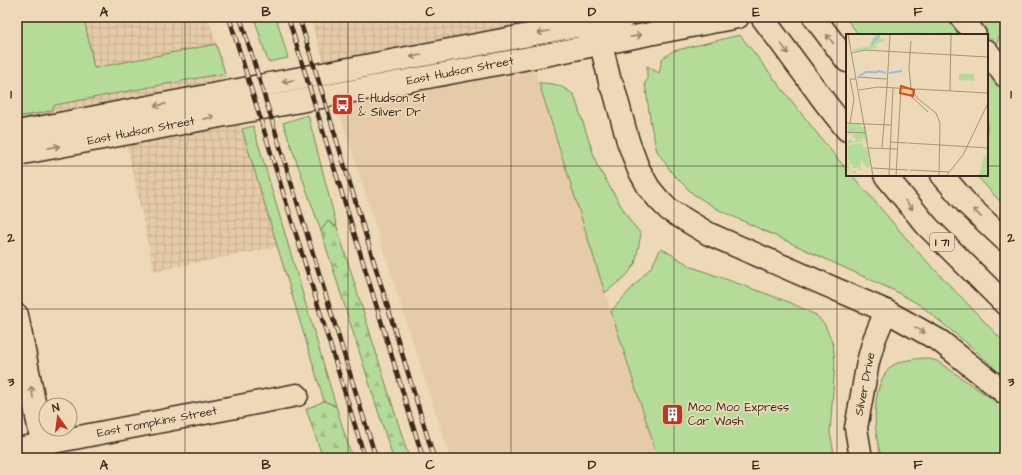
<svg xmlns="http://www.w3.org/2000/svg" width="1022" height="475" font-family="'Architects Daughter',sans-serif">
<defs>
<pattern id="industrial-grid" width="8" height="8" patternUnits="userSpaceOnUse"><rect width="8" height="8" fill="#e5cba7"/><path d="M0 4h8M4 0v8" fill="none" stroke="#c5ae8f"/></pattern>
<pattern id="forest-firs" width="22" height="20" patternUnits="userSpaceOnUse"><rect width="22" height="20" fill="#b4dc98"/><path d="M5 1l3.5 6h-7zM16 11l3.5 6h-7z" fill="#9cbd83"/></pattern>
</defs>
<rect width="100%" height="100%" fill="#edd9b7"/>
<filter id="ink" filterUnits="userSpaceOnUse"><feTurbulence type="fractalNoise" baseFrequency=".025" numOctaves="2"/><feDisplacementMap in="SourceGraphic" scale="8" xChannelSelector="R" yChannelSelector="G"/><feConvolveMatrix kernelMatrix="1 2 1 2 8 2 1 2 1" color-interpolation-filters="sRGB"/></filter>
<g filter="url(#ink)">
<path fill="#e5cba7" d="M 528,50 L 658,458 L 450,458 L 330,83 Z"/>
<path fill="url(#industrial-grid)" d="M 17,17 L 208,17 L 278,247 L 154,271 L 122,123 L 17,142 Z
M 310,17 L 568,17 L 528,50 L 330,83 Z"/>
<path fill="#b4dc98" stroke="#78835b" d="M 17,17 L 84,17 L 94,68 L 216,44 L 225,73 L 55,105 L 51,111 L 17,117 Z
M 254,17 L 276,17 L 288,58 L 268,62 Z
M 845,17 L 953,17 L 965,35 L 859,35 Z
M 970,17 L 1003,17 L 996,50 L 987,38 L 987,35 L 984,35 Z
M 740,35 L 823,141 L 847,170 L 847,175 L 852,175 L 918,252 L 1005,343 L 1005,378 L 974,349 L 920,305 L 895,291 L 719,210 L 693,194 L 672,173 L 657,151 L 651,125 L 645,83 L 647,79 L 647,66 L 659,73 L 662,59 L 673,51 Z
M 987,66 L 1005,91 L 1005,207 L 976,175 L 987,175 Z
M 539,83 C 554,83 561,85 574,95 L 597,165 L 630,221 L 641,234 L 635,264 L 627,275 L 605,293 Z
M 308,115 L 337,227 L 328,221 L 321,231 L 283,123 Z
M 253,126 L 336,406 L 324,401 L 242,129 Z
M 661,248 L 692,267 L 789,302 L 816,315 L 825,325 L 833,344 L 835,362 L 830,433 L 835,458 L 658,458 L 611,311 L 652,266 Z
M 925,358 L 937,361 L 1005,408 L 1005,458 L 882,458 C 873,435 870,383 892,366 C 901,360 914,359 925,358 Z"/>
<path fill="url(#forest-firs)" stroke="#78835b" d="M 328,221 L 337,227 L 409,458 L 393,458 L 321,231 Z
M 324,401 L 336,406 L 352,458 L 323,458 L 306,409 Z"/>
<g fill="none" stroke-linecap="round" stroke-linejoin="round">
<defs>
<path id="minor" d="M 17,449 L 297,395
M 861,458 L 856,428 L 868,362 L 874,340 L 886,311"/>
<path id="major" d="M 17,132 L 624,17
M 17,148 L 23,153 L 550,54 L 654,33 L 738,17
M 17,315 L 45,458"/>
<path id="highway" d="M 580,17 L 582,25 L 601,44 L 611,86 L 613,86 L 628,141 L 638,168 L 649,188 L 659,200 L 669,210 L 709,234 L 886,311 L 940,341 L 1005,393
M 762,17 L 827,105 L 847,130
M 814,17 L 847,61
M 961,17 L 975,35
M 987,51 L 1005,76
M 885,175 L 927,226 L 1005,304
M 942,175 L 968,205 L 1005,240"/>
</defs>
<use href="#minor" stroke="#3b2a1e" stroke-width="25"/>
<use href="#major" stroke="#3b2a1e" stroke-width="25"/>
<use href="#highway" stroke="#3b2a1e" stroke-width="25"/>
<use href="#minor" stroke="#edd9b7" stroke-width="22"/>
<use href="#major" stroke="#edd9b7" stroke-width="22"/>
<use href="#highway" stroke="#edd9b7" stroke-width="22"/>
<defs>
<path id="rail" d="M 229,17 L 365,458
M 240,17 L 376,458
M 288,17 L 423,458
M 299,17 L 434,458"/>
</defs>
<use href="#rail" stroke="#3b2a1e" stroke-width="4.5"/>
<use href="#rail" stroke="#edd9b7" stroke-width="3" stroke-dasharray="9" stroke-linecap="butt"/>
</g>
<defs><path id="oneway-shaft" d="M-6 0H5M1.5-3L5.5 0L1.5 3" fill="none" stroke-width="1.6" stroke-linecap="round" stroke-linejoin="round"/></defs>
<g stroke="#94826a">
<use href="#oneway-shaft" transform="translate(543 32) rotate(170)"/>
<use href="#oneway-shaft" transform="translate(636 36) rotate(-12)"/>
<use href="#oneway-shaft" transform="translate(830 39) rotate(-128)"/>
<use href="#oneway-shaft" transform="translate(785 49) rotate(54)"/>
<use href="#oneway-shaft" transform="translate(416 56) rotate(169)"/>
<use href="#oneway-shaft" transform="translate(288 81) rotate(169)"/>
<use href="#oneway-shaft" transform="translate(160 105) rotate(169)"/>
<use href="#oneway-shaft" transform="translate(209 118) rotate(-11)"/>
<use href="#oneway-shaft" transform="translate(54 147) rotate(-11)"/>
<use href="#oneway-shaft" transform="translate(909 205) rotate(50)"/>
<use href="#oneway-shaft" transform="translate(977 213) rotate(-136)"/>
<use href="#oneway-shaft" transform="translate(920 330) rotate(29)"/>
<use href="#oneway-shaft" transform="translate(32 392) rotate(-101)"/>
</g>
</g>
<path fill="none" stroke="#3b2a1e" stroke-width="1" stroke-opacity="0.55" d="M 185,17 L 185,458M 348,17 L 348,458M 511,17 L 511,458M 674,17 L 674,458M 837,17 L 837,458M 17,166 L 847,166M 987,166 L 1005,166M 17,309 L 1005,309"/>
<defs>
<symbol id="bus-square" viewBox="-11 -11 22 22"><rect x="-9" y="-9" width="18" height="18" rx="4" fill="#c8321e" stroke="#edd9b7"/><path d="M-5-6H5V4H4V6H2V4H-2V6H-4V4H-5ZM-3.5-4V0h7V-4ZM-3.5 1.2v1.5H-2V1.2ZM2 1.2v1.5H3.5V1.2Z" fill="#fff"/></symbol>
<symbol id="building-square" viewBox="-11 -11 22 22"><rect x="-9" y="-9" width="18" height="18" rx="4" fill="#c8321e" stroke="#edd9b7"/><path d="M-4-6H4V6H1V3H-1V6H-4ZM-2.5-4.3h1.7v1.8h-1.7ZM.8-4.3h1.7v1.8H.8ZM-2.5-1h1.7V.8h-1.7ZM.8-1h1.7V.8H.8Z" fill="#fff"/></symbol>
</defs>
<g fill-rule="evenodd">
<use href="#bus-square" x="330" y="92" width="25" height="25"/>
<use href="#building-square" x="660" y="402" width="25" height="25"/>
</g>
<g text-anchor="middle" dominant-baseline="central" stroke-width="3.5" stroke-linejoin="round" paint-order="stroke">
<rect fill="#edd9b7" stroke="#705e4c" stroke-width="1" x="930" y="233" width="24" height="18" rx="3"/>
<g font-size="11" font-weight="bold" fill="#3b2a1e">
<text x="942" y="242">I 71</text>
</g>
<g font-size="12" fill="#3b2a1e" stroke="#edd9b7">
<text transform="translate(460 71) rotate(-11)">East Hudson Street</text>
<text transform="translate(141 131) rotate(-11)">East Hudson Street</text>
<text transform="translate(865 384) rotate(-79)">Silver Drive</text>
<text transform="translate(157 422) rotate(-11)">East Tompkins Street</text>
</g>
<g font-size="12" fill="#3b2a1e" stroke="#edd9b7" text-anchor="start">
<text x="358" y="98">E Hudson St<tspan x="358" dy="14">&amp; Silver Dr</tspan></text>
<text x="688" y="407">Moo Moo Express<tspan x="688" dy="14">Car Wash</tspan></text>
</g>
</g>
<g transform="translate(846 34)">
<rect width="142" height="142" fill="#edd9b7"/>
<path d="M 1,89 L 4,89 L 4,92 L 5,89 L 18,90 L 14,91 L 17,94 L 19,91 L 20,94 L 16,95 L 20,94 L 22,107 L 18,108 L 20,105 L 17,104 L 16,108 L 14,108 L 14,105 L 13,108 L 1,110 L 4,104 L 7,108 L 10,106 L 6,102 L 9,100 L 7,99 L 6,101 L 3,99 L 4,102 L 0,98 L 2,103 L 0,102 L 1,97 L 4,98 L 0,95 L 0,91 L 3,91 ZM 16,109 L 18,115 L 22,111 L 24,125 L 20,126 L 25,126 L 25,132 L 21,134 L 15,126 L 14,133 L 17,136 L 11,136 L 14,135 L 11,132 L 11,134 L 6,134 L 6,137 L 10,136 L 10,140 L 8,140 L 5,136 L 7,131 L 3,130 L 5,140 L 0,140 L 4,139 L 3,136 L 0,137 L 3,134 L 0,134 L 0,130 L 2,131 L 0,128 L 3,128 L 3,126 L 0,125 L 0,113 L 1,115 L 1,111 ZM 140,114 L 138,123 L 142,121 L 142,141 L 133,142 Z" fill="#b4dc98"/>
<path d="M 27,0 L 35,0 L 34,4 L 40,6 L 28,11 L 32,14 L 7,17 L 7,15 L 24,12 L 27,3 L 30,3 Z" fill="#b4dc98"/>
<path d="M 113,40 L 128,40 L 128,47 L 113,46 ZM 10,112 L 18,113 L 10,119 L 18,121 L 18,125 L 10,126 L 2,123 L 1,115 Z" fill="#b4dc98"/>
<path fill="none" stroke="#90beea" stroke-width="2" d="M 26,10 L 34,0M 28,39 L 33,37 L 40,39M 43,39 L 56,37M 13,42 L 20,38 L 28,38"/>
<path fill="none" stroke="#a6937a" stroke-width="1" d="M 2,0 L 27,142M 65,7 L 63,34 L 65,54 L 71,64 L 90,79 L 94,89 L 93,142M 6,19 L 19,16 L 142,23M 11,43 L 41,45M 41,53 L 44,0M 13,56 L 32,53 L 142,59M 104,57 L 105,0M 66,59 L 65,62 L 82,78M 0,89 L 20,90M 4,89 L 8,65 L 4,45 L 10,45M 20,90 L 45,91M 0,98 L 20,99M 44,108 L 61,109M 62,109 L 142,114M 23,114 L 51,115M 36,114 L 41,53M 26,134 L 62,136M 64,136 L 103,138M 43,142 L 47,54M 50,142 L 55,54M 100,142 L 117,121 L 142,69"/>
<path fill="#ce520f" fill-opacity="0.15" stroke="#ce520f" stroke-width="2" d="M 55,52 L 68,56 L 67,62 L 54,59 Z"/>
<rect width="142" height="142" fill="none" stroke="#3b2a1e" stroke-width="2"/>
</g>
<rect width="1022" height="475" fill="none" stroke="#edd9b7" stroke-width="44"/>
<g transform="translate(58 417) rotate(346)"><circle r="19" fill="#edd9b7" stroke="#a6937a"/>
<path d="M0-3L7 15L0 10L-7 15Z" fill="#c8321e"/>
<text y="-6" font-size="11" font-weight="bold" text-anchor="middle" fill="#3b2a1e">N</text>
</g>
<rect x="22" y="22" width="978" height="431" fill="none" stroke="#3b2a1e" stroke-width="1.5"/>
<g font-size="13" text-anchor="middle" font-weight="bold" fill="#3b2a1e">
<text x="104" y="16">A</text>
<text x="266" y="16">B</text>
<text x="430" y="16">C</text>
<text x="592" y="16">D</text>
<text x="756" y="16">E</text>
<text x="918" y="16">F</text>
<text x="11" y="98">1</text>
<text x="1011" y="98">1</text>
<text x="11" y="242">2</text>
<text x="1011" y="242">2</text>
<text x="11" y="386">3</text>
<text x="1011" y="386">3</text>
<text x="104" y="469">A</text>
<text x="266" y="469">B</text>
<text x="430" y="469">C</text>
<text x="592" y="469">D</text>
<text x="756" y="469">E</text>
<text x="918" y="469">F</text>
</g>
</svg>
